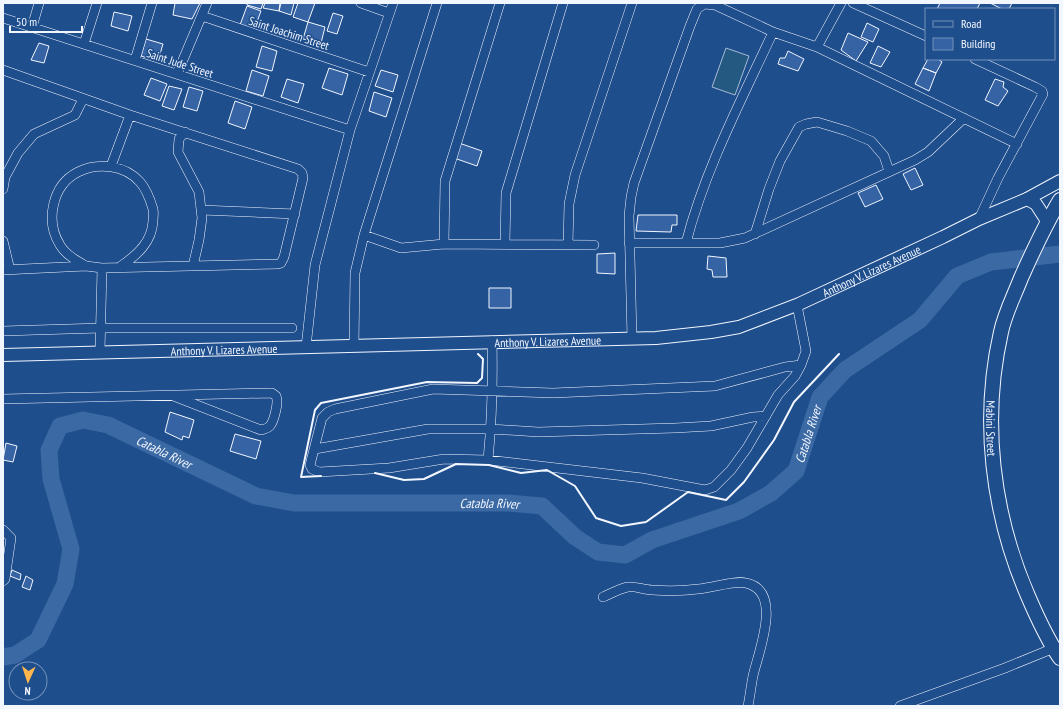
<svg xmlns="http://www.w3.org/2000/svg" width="1063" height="709" font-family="'PT Sans Narrow',sans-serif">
<rect width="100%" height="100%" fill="#1f4e8c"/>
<path fill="#245a82" stroke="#a8bbd7" d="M 726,48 L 749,56 L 735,95 L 712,87 Z"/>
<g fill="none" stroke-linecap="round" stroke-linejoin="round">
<path stroke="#3b69a3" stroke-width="17" id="s1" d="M 3,657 L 15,655 L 38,640 L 65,584 L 71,549 L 51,479 L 49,450 L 60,426 L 83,420 L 108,425 L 256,496 L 294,503 L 508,503 L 542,506 L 575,537 L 598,552 L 625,555 L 652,540 L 739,511 L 771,493 L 796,471 L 820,397 L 845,370 L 920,320 L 957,276 L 991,262 L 1060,254"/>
</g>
<path fill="#3563a3" stroke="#f2f6ff" d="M 175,3 L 200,3 L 192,19 L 173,15 Z
M 247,3 L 263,3 L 261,9 L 247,5 Z
M 265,3 L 280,3 L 279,11 L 263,8 Z
M 281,3 L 294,3 L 291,15 L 279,11 Z
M 298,3 L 315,3 L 308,22 L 293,17 Z
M 940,3 L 980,3 L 977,9 L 937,9 Z
M 990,3 L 1012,3 L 1009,9 L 1002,9 Z
M 247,6 L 261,11 L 254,30 L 240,25 Z
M 114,12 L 132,16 L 128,31 L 111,26 Z
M 333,13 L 343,16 L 337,34 L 327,31 Z
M 308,22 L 325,27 L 321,43 L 303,39 Z
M 867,23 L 879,29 L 873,42 L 861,37 Z
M 848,33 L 868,42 L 856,61 L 841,50 Z
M 146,39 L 163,44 L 158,61 L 141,56 Z
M 39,43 L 49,46 L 44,63 L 31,60 Z
M 262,46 L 277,51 L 272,71 L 256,67 Z
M 878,46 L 890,52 L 881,67 L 870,63 Z
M 788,51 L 804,59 L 798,71 L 778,64 L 780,58 L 785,58 Z
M 928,59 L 938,59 L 942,62 L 936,73 L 923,68 Z
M 329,68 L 348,74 L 342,95 L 322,88 Z
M 923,68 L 936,73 L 929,91 L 915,84 Z
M 252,70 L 269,76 L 263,96 L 246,91 Z
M 381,70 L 398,75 L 393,92 L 375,86 Z
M 151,78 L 167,84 L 160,101 L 144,95 Z
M 287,79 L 304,84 L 298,103 L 281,97 Z
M 995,79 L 1004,82 L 1003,87 L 1008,91 L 998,106 L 985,100 Z
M 169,86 L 182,89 L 174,110 L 162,106 Z
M 189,87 L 203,91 L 197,111 L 183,107 Z
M 374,92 L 392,98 L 386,117 L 369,111 Z
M 235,101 L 252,107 L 245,129 L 228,123 Z
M 459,143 L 482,151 L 477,166 L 454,158 Z
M 915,168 L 923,185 L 911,190 L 903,174 Z
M 876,185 L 883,199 L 865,207 L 858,193 Z
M 638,215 L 677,215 L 677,225 L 672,225 L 671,232 L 636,231 Z
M 615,253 L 615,274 L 597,273 L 597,254 Z
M 708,256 L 726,258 L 727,277 L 713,277 L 712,270 L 707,269 Z
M 489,288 L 511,288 L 511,308 L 489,308 Z
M 170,412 L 194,420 L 189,438 L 183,436 L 182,440 L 165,432 Z
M 235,434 L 261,441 L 256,459 L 230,451 Z
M 6,443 L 17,446 L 13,462 L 3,460 Z
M 12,570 L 21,574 L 20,580 L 10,576 Z
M 26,576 L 33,580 L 30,590 L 22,587 Z"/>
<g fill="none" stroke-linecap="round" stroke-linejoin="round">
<defs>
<path id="minor" d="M 361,3 L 389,13
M 853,3 L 926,36
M 202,16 L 369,72
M 3,18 L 350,130
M 32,27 L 39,3
M 84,44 L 97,3
M 817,47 L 841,3
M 975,59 L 1035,87 L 1042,91 L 1043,94 L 998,178 L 979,219
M 135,60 L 152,3
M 3,70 L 130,115 L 298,169 L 302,173 L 303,178 L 284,257 L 281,263 L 278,264 L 102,268 L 86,266 L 3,270
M 177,74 L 207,3
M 185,132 L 179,139 L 178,152 L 199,192 L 202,218 L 199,240 L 193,266
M 111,166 L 130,115
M 3,189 L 5,177 L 18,153 L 34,134 L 75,115 L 83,99
M 201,210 L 295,214
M 755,234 L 769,189 L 780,161 L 799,127 L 806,124 L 817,122 L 847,131 L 871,141 L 884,156 L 889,171
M 364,235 L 401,248 L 444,244 L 594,245
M 3,241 L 10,270
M 629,243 L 720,243 L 745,238 L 915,160 L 928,152 L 964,118
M 686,243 C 705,169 741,101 773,32
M 444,244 L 445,181 L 500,3
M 505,244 L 506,193 L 563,3
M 568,245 L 569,204 L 575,175 L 632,3
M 86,266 C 77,261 66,255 60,245 C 45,221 52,185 78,172 C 98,162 125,165 140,182 C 147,190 150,199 153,209 C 154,213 153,217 153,221 C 152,242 137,255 121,266
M 797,305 L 806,351 L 801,365 L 795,376 L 778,395 L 747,448 L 731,470 L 714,487 L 705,490 L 642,478 L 488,460 L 444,459 L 389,468 L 319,472 L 312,469 L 310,465 L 322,418 L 328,412 L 335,409 L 433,389 L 553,393 L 715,386 L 785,367 L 801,365
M 3,331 L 101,328 L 292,328
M 632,338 L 629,216 L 631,197 L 634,183 L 690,26 L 697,9 L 704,4 L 715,5 L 773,32 L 817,47 L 1017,144
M 354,345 L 355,273 L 364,235 L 437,3
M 306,347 L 315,265 L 350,130 L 393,3
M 100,352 L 102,268
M 3,399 L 272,393 L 276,396 C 279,402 274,421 270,426 C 267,429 264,429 261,430 L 171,395
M 315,449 L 428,429 L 491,429 L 538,432 L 675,428 L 711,426 L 753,417 L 766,416
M 488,460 C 492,419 493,383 492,341
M 3,530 L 11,538 L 5,579 L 3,581
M 603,597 C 610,594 621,588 628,587 C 636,586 644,590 652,590 C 667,591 683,591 698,589 C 712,588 735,580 746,583 C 784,591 758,653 753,676 C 751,686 750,696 748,706
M 900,706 L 1005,668 L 1054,648"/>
<g id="secondary">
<path d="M 1027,199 L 1036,204 L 1047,221"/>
<path id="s2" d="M 3,355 L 656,338 L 711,332 L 739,327 L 799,304 L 943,237 L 979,219 L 1027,199 L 1060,181"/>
</g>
<g id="primary">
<path id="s3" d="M 1060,200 C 1045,225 1033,251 1021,278 C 1014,296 1005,313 1001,332 C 981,420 992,513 1028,596 C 1037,617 1047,639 1060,658"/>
</g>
</defs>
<use href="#minor" stroke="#f2f6ff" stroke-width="10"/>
<use href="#secondary" stroke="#f2f6ff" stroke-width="14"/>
<use href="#primary" stroke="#f2f6ff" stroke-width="16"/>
<use href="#minor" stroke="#1f4e8c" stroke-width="9"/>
<use href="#secondary" stroke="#1f4e8c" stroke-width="12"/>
<use href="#primary" stroke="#1f4e8c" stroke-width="14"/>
<path stroke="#f2f6ff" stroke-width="2" d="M 375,473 L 404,480 L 424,479 L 456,464 L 489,465 L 521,473 L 547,470 L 575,486 L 596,518 L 621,526 L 646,522 L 688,492 L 726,500 L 744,482 L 774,440 L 794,402 L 839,354
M 321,476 L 301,477 L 315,410 L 321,403 L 427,382 L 477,383 L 482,378 L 483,359 L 478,354"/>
</g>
<g text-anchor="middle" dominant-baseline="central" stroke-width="3" stroke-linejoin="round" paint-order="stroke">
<g font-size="12" fill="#f2f6ff" stroke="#1f4e8c">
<text transform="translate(289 33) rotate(18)">Saint Joachim Street</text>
<text transform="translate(180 63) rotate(18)">Saint Jude Street</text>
<text stroke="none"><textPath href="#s2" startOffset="881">Anthony V. Lizares Avenue</textPath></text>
<text stroke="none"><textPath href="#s2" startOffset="545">Anthony V. Lizares Avenue</textPath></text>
<text stroke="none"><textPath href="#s2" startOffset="221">Anthony V. Lizares Avenue</textPath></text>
<text stroke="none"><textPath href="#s3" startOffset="242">Mabini Street</textPath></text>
</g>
<g font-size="13" font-style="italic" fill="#f2f6ff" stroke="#1f4e8c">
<text stroke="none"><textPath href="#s1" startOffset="1097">Catabla River</textPath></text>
<text stroke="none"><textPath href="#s1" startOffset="377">Catabla River</textPath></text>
<text stroke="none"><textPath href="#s1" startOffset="713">Catabla River</textPath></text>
</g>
</g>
<rect width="1063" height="709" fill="none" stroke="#f2f6ff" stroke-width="8"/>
<rect x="925" y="8" width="130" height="52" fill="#1f4e8c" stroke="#7391ba"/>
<rect x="933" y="21" width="20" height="6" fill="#1f4e8c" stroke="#7391ba"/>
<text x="961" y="28" font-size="12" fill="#f2f6ff">Road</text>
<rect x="933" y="38" width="20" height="12" fill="#3563a3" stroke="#7391ba"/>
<text x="961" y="48" font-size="12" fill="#f2f6ff">Building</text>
<g transform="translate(28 681) rotate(183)"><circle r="19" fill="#1f4e8c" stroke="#7391ba"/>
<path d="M0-3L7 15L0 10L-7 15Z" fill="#ffb74d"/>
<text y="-6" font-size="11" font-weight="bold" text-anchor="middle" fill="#f2f6ff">N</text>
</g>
<path d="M10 26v6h72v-6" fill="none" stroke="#f2f6ff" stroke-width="2"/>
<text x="16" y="26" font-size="12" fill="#f2f6ff" stroke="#1f4e8c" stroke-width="3" paint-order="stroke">50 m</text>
</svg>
